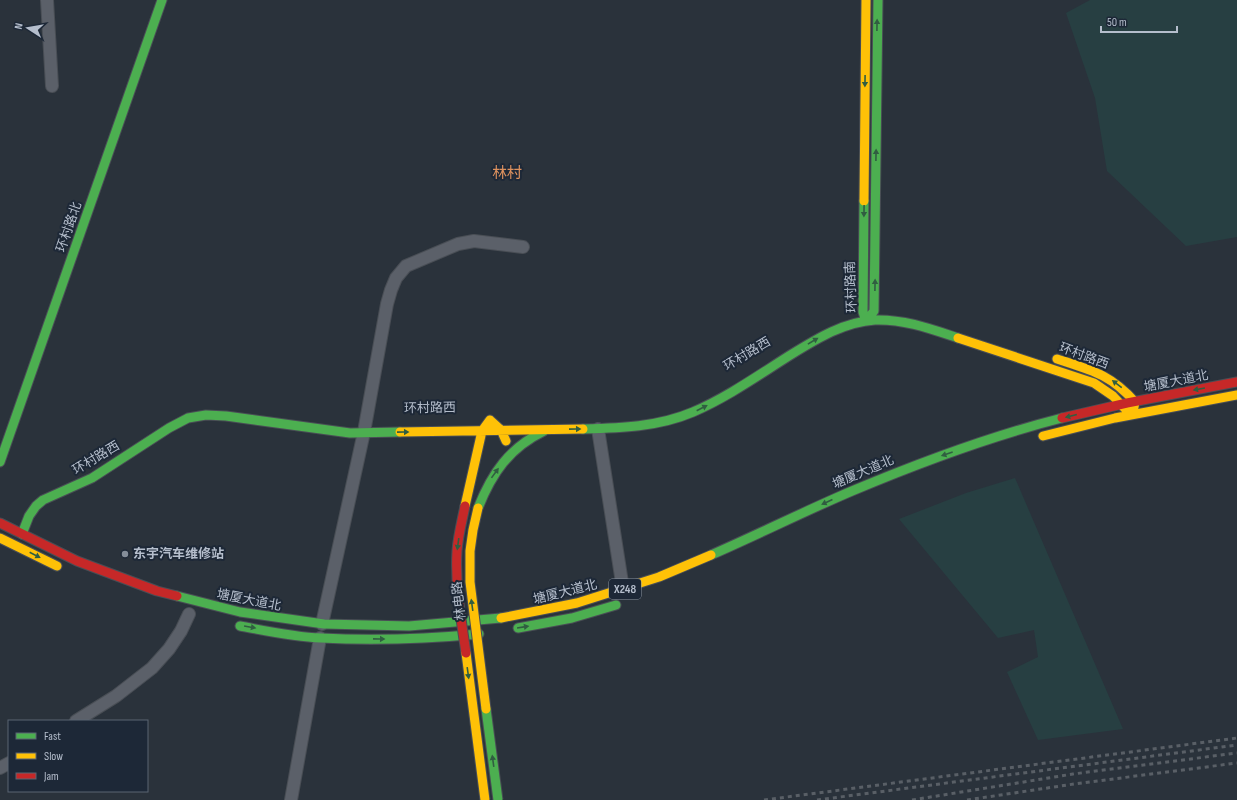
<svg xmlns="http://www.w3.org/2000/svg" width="1237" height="800" font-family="'Sofia Sans Condensed','Noto Sans SC',sans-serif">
<rect width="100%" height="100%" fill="#2a323b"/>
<path fill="#273f42" d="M 1090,0 L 1237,0 L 1237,237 L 1186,246 L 1107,171 L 1095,98 L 1066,13 Z
M 1015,478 L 1123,729 L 1038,740 L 1007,672 L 1038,657 L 1034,630 L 998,638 L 899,519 L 966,493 Z"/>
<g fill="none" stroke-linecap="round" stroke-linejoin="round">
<defs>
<path id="street" d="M 47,0 L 52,86
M 598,429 L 623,589
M 322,624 L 364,432 L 387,304 L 391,290 L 396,278 L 406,266 L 458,244 L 474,241 L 523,247
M 76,721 L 116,696 L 152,668 L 169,649 L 181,631 L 189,614
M 0,768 L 9,763
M 291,800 L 320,638"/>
<path id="fast" d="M 864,201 L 863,312 L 866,321
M 866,321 L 874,311 L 878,0
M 583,429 C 620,428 658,427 693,412 C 728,397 760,374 792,354 C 818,338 844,322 875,320 C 904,319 931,329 958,338
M 0,462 L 162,0
M 478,508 C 492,473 509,448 544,431
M 22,534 L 29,516 L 36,506 L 43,500 L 92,478 L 169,428 L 188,418 L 206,415 L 226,416 L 350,433 L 400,432
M 711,555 C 759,534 805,511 852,491 C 921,462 991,436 1062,418
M 177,596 L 240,612 L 324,624 L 409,626 L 501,618
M 240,626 C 267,631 294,637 321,638 C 374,641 426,639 479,634
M 518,628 L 572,618 L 616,605"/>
<path id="slow" d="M 864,201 L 866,0
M 958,338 L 1094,383 L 1113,396 L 1129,413
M 1057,359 C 1091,370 1110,374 1135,402 L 1133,412
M 400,432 L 583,429
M 1043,436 L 1115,418 L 1237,395
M 465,506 L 482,431 L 490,420 L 501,430 L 506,441
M 0,538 L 57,566
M 501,618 L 577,603 L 659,577 L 711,555"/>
<path id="jam" d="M 1062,418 L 1127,403 L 1237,382
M 0,523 L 77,561 L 157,591 L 177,596"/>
</defs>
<use href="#street" stroke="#494e55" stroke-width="14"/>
<use href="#fast" stroke="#494e55" stroke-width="11"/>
<use href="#slow" stroke="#494e55" stroke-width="11"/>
<use href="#jam" stroke="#494e55" stroke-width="11"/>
<use href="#street" stroke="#5b6069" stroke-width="12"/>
<use href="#fast" stroke="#4caf50" stroke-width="9"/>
<use href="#slow" stroke="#ffc107" stroke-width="9"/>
<use href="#jam" stroke="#c62828" stroke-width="9"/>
<path stroke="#595f66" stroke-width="3" stroke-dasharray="4 4" stroke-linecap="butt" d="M 764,800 L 1237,738
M 817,800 L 1237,745
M 912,800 L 1073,774 L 1237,753
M 967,800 L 1074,784 L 1237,763"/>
<defs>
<path id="fast-bridge" d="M 486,709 L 498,800"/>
<path id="slow-bridge" d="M 478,508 L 473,530 L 470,551 L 470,582 L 486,709
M 466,653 L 485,800"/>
<path id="jam-bridge" d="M 465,506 C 462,521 458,536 457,551 C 455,585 461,619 466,653"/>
</defs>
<use href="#fast-bridge" stroke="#494e55" stroke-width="11" stroke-linecap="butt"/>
<use href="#slow-bridge" stroke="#494e55" stroke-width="11" stroke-linecap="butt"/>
<use href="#jam-bridge" stroke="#494e55" stroke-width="11" stroke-linecap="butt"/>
<use href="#fast-bridge" stroke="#4caf50" stroke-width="9"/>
<use href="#slow-bridge" stroke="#ffc107" stroke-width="9"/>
<use href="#jam-bridge" stroke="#c62828" stroke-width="9"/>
</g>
<defs><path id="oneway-solid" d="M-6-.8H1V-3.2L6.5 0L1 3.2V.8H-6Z"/></defs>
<g fill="#305e41">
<use href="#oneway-solid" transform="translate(877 25) rotate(-89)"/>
<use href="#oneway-solid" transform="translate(865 81) rotate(91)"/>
<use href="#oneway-solid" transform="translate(876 155) rotate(-89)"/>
<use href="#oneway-solid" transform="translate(864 211) rotate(91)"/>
<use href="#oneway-solid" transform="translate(875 285) rotate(-89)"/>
<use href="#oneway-solid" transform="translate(813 341) rotate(-31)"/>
<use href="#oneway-solid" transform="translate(1117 384) rotate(-143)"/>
<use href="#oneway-solid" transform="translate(1199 389) rotate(170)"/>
<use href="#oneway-solid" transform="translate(702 408) rotate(-27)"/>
<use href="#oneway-solid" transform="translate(1071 416) rotate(166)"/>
<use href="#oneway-solid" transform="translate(575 429) rotate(-1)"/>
<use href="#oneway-solid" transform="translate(403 432) rotate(-1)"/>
<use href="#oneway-solid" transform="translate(947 454) rotate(161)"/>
<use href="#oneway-solid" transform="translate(495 473) rotate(-54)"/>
<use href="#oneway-solid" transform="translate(827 502) rotate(155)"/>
<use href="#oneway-solid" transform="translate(458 544) rotate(98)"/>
<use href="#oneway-solid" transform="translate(35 555) rotate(27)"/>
<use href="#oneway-solid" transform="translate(472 605) rotate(-98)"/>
<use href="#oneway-solid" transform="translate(250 627) rotate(10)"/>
<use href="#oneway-solid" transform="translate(523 627) rotate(-9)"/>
<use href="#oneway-solid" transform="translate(379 639) rotate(1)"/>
<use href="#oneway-solid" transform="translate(468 673) rotate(82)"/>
<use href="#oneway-solid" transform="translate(493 761) rotate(-98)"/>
</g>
<circle fill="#848d99" stroke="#1d2837" stroke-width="1.5" cx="125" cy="554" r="4"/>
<g text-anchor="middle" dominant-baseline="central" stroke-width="4" stroke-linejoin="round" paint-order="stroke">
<rect fill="#1d2837" stroke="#87919f" stroke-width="1" x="609" y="579" width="32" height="20" rx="3"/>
<g font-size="12" font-weight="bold" fill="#b5becc">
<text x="625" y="589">X248</text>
</g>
<g font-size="13" fill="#b5becc" stroke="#1d2837">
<text transform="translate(69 227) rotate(-71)">环村路北</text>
<text transform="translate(851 287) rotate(-92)">环村路南</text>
<text transform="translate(747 354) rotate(-31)">环村路西</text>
<text transform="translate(1084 356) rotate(20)">环村路西</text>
<text transform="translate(1176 381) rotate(-11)">塘厦大道北</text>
<text transform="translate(430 408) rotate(-1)">环村路西</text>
<text transform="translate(96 458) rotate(-31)">环村路西</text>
<text transform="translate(863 472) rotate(-23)">塘厦大道北</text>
<text transform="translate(565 592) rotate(-14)">塘厦大道北</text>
<text transform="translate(249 600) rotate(11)">塘厦大道北</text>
<text transform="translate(459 601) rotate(-96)">林电路</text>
</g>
<g font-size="13" font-weight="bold" fill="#b5becc" stroke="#1d2837" text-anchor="start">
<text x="133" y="554">东宇汽车维修站</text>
</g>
<g font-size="15" fill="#de925e" stroke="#1d2837">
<text x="507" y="173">林村</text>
</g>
</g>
<rect x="8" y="720" width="140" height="72" fill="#1d2837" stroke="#5a6473"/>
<rect x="16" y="733" width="20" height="6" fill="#4caf50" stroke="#5a6473"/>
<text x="44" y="740" font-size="12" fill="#b5becc">Fast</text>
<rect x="16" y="753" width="20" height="6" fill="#ffc107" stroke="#5a6473"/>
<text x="44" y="760" font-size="12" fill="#b5becc">Slow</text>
<rect x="16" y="773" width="20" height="6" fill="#c62828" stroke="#5a6473"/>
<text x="44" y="780" font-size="12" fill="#b5becc">Jam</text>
<g transform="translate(28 28) rotate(282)" stroke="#1d2837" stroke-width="3" paint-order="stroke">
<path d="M0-3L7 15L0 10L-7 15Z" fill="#b5becc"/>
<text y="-6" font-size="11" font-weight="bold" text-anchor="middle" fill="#b5becc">N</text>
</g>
<path d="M1101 26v6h76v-6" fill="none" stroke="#b5becc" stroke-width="2"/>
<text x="1107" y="26" font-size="12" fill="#b5becc" stroke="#1d2837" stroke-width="3" paint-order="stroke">50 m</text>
</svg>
